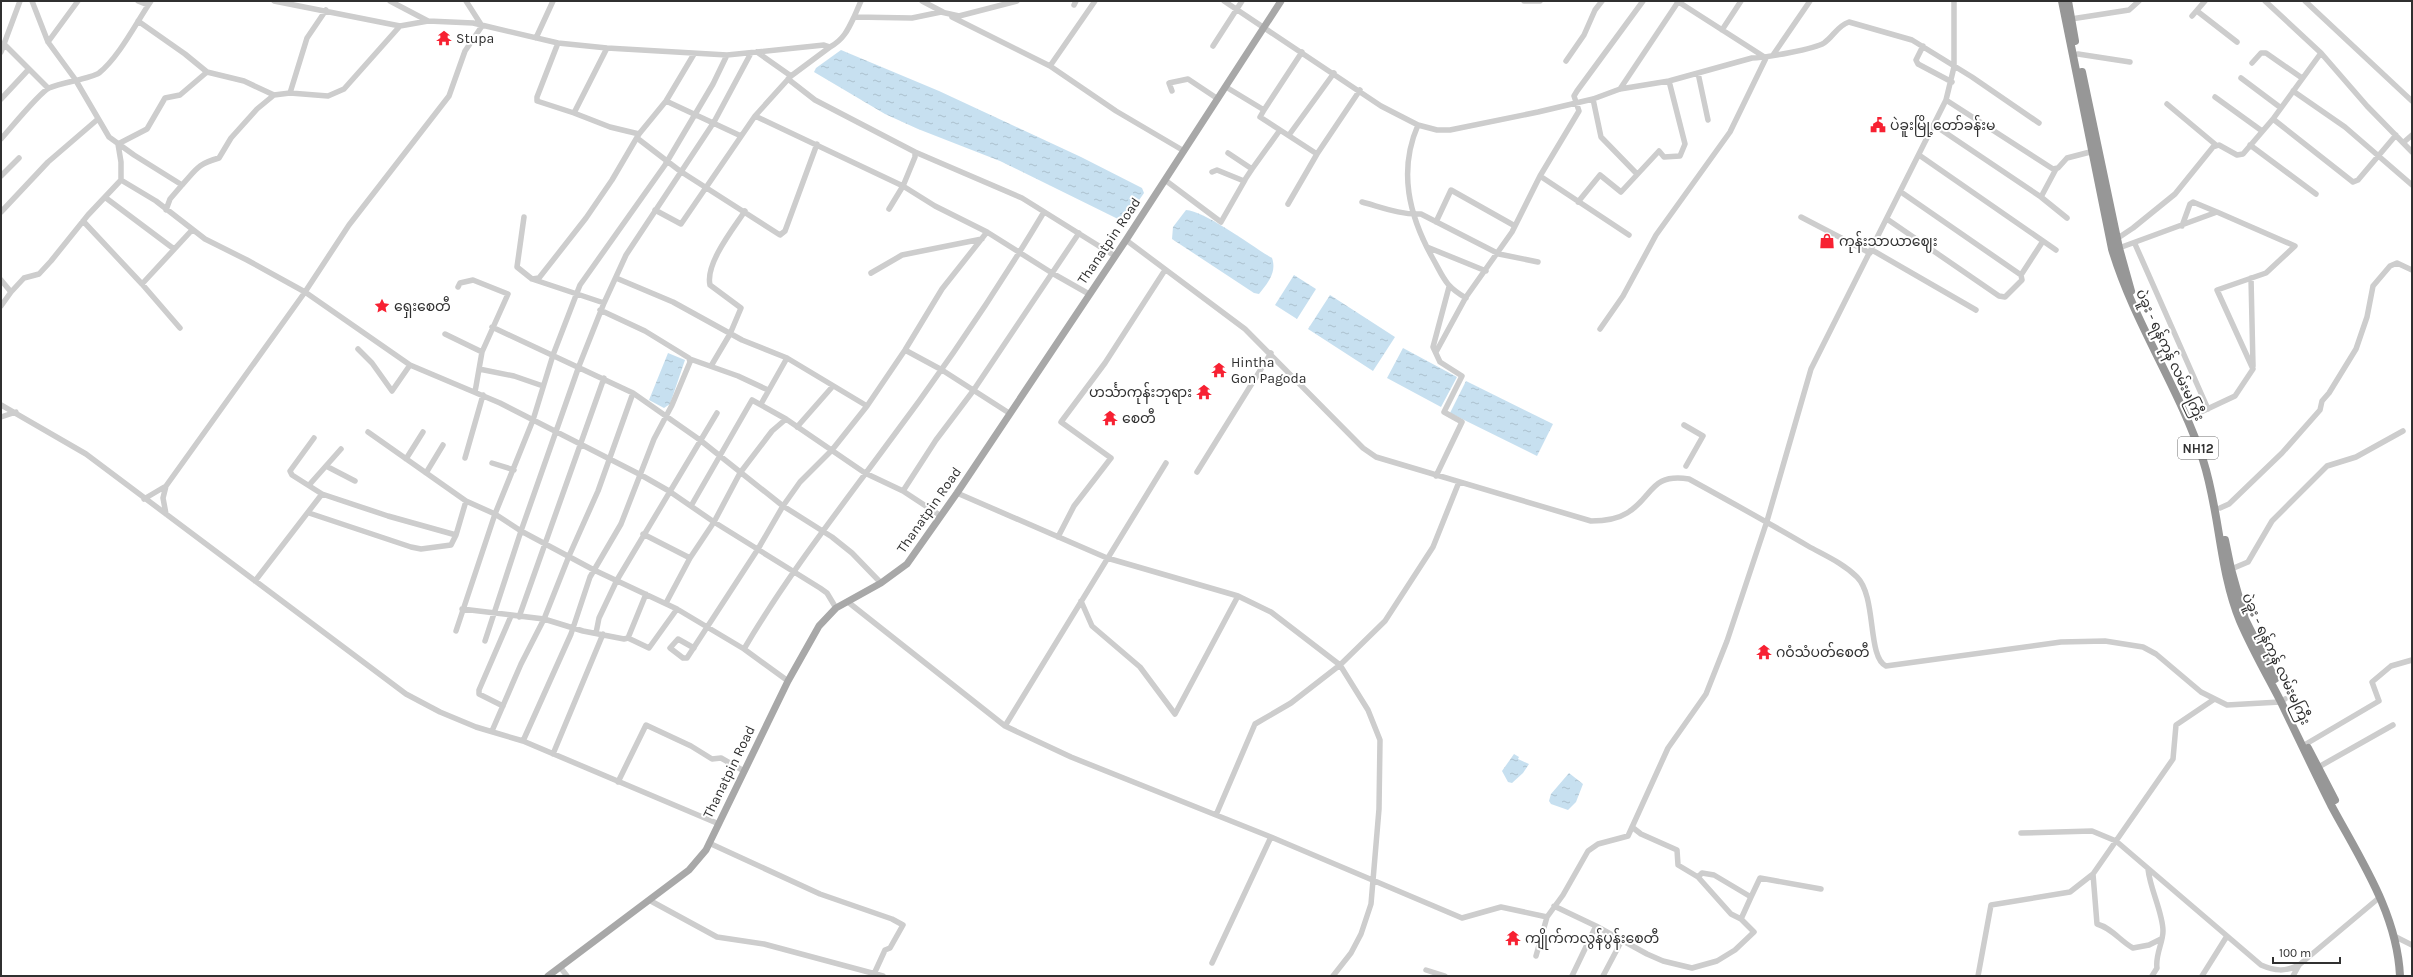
<svg xmlns="http://www.w3.org/2000/svg" width="2413" height="977" font-family="Karla,'Noto Sans Myanmar',sans-serif">
<defs>
<pattern id="water-ripples" width="26" height="14" patternUnits="userSpaceOnUse"><rect width="26" height="14" fill="#c7e0f0"/><path d="M2 4q2-2 4 0t4 0M15 11q2-2 4 0t4 0" fill="none" stroke="#abc0ce"/></pattern>
</defs>
<rect width="100%" height="100%" fill="#fff"/>
<path fill="url(#water-ripples)" d="M 841,50 L 939,91 L 1081,157 L 1142,188 L 1144,193 L 1128,216 L 1120,220 L 1000,161 L 918,129 L 885,114 L 814,72 L 816,68 Z
M 1186,210 C 1205,211 1253,247 1272,258 C 1277,272 1268,283 1259,294 L 1254,293 L 1172,239 L 1173,227 Z
M 1294,275 L 1316,289 L 1297,319 L 1275,305 Z
M 1330,295 L 1395,337 L 1373,371 L 1308,329 Z
M 1403,348 L 1457,377 L 1441,407 L 1387,378 Z
M 668,353 L 685,360 L 670,404 L 664,408 L 649,400 Z
M 1466,381 L 1553,424 L 1537,456 L 1450,413 Z
M 1514,754 L 1519,757 L 1518,759 L 1529,764 L 1523,773 L 1512,783 L 1508,782 L 1502,771 Z
M 1569,773 L 1583,784 L 1576,802 L 1568,810 L 1551,804 L 1549,801 L 1551,794 Z"/>
<g fill="none" stroke-linecap="round" stroke-linejoin="round">
<path stroke="#cdcdcd" stroke-width="5.5" d="M 32,1 L 48,42 L 75,79 L 109,137 L 134,155 L 182,185 L 170,199 L 166,210
M 138,1 L 148,5
M 274,1 L 400,26 L 428,21
M 390,1 L 428,21 L 473,23 L 558,43 L 607,48 L 727,55 L 824,45 L 830,47 C 843,40 848,30 854,17 L 912,18 L 941,12 L 959,16 L 1017,1
M 922,1 L 943,12
M 1224,1 L 1381,106 L 1418,125 L 1437,130 L 1450,130 L 1538,112 L 1593,99 L 1620,89 L 1669,81 L 1752,58 C 1764,58 1815,49 1824,43 C 1834,36 1837,26 1849,22 L 1912,40 L 1972,77 L 2039,123
M 1524,1 L 1540,1
M 2265,1 L 2321,53 L 2367,106 L 2412,152
M 2305,1 L 2412,101
M 1074,5 L 1076,1
M 2197,11 L 2237,42
M 2192,16 L 2205,1
M 854,17 L 861,1
M 952,17 L 1050,66 L 1116,111 L 1184,151
M 2071,19 L 2129,10 L 2139,1
M 138,21 L 185,54 L 207,72 L 244,81 L 274,95
M 1722,30 L 1741,1
M 536,38 L 553,1
M 48,42 L 78,1
M 558,43 L 537,97 L 537,101 L 574,113
M 5,45 L 48,88
M 1213,46 L 1242,1
M 1923,46 L 1916,60 L 1918,64 L 1952,82
M 607,48 L 574,113 L 610,127 L 639,134
M 1,52 L 20,1
M 757,52 L 791,76
M 2078,54 L 2130,62
M 1773,55 L 1810,1
M 1566,61 L 1584,35 L 1595,10 L 1602,1
M 2252,63 L 2261,53 L 2266,53 L 2302,78
M 1050,66 L 1095,1
M 207,72 L 180,95 L 165,98 L 147,129 L 118,144 L 121,162 L 121,180 L 156,201 L 205,239 L 247,260 L 305,292 L 410,365 L 500,403 L 641,475 L 669,491 L 714,522 L 820,588 L 827,593 L 836,608
M 1698,73 L 1708,120
M 2241,78 L 2281,108
M 788,79 L 815,100 L 915,152 L 915,157 L 903,186 L 889,209
M 1226,87 L 1264,110 L 1260,117 L 1317,154
M 1620,89 L 1678,2
M 1172,91 L 1169,83 L 1188,79 L 1218,99
M 2293,91 L 2345,127 L 2412,185
M 290,93 L 307,38 L 326,10
M 2215,97 L 2262,131
M 1,99 L 29,69
M 1593,99 L 1601,137 L 1637,174
M 1946,100 L 2053,169 L 2058,168 L 2067,158 L 2094,151
M 666,101 L 741,136
M 2167,104 L 2216,145
M 1264,110 L 1302,52
M 755,116 L 903,186 L 935,206 L 987,232 L 1052,273 L 1089,294
M 2273,119 L 2353,182 L 2358,180 L 2396,135
M 1418,125 C 1398,171 1409,215 1432,257 C 1444,278 1444,285 1466,298
M 1934,125 L 2041,197 L 2067,218
M 1289,135 L 1334,73
M 637,138 L 680,171 L 780,235 L 785,231 L 817,144
M 1,139 C 11,128 39,93 49,88 C 62,82 90,79 99,73 C 119,57 136,23 151,1
M 2404,142 L 2412,135
M 2250,145 L 2316,194
M 915,152 L 1022,198 L 1115,256
M 1228,153 L 1252,169 L 1280,130
M 1919,155 L 2056,250
M 1212,172 L 1217,170 L 1244,181 L 1252,169
M 1,176 L 19,158
M 1540,176 L 1629,235
M 1165,180 L 1221,222 L 1245,180
M 182,185 C 196,170 197,164 219,158 L 231,138 L 257,109 L 274,95 L 290,93 L 328,96 L 344,89 L 400,26
M 2041,197 L 2056,169
M 106,198 L 174,249
M 1362,202 C 1381,207 1401,215 1421,214 L 1499,254 L 1538,262
M 1578,202 L 1600,175 L 1621,192 L 1659,151 L 1664,157 L 1680,156 L 1685,144 L 1669,81
M 1288,204 L 1317,154 L 1360,90
M 655,210 L 681,224 L 755,116 L 791,76 L 830,47
M 1,212 L 48,162 L 98,119
M 524,217 L 517,267 L 532,279 L 604,303
M 1801,217 L 1870,253
M 1887,219 L 1999,296 L 2005,297 L 2022,280 L 2021,275 L 1901,192
M 83,221 L 142,284 L 180,328
M 1436,222 L 1451,190 L 1515,226
M 2182,226 L 2190,204 L 2193,202 L 2217,212
M 1126,240 L 1245,329 L 1363,448 L 1376,457 L 1591,521 C 1604,521 1616,520 1627,513 C 1654,497 1649,473 1689,479 C 1729,501 1769,523 1808,546 C 1824,555 1843,563 1857,577 C 1877,597 1867,657 1886,666 L 2061,642 L 2105,641 L 2143,647 L 2156,654 L 2201,692 L 2227,705 L 2280,702 L 2285,699
M 2115,240 L 2133,228 L 2175,194 L 2213,147 L 2219,145 L 2237,155 L 2243,154 L 2273,119 L 2321,53
M 2135,244 L 2208,409
M 1427,247 L 1486,271
M 2119,248 L 2217,212 L 2295,246 L 2266,273 L 2217,290 L 2253,369 L 2235,396 L 2186,419
M 1872,250 L 1976,310
M 871,273 L 902,255 L 982,239
M 2021,275 L 2043,241
M 616,278 L 673,302 L 742,340 L 787,358
M 2251,278 L 2253,366
M 532,279 L 539,278 L 586,218 L 612,180 L 639,134 L 666,101 L 694,54
M 1,280 L 11,292 L 1,306
M 142,284 L 192,230
M 458,287 L 460,283 L 473,280 L 508,294 L 482,352 L 475,392
M 11,292 L 24,278 L 39,274 L 51,261 L 88,215 L 121,180
M 492,327 L 633,393 L 700,440 L 783,506 L 832,537 L 852,553 L 881,583
M 1600,329 L 1623,296 L 1656,235 L 1730,132 L 1766,58 L 1677,1
M 445,334 L 482,352
M 358,349 L 372,363 L 392,391 L 410,365
M 905,350 L 942,370 L 1009,413
M 1436,352 L 1466,297 L 1512,232 L 1540,176 L 1579,111 L 1574,96 L 1577,91 L 1643,1
M 690,359 L 738,376 L 768,390
M 711,366 L 730,334 L 741,308 L 710,285 C 705,264 733,229 745,211
M 479,369 L 514,376 L 543,386
M 761,404 L 787,358 L 867,406
M 1,405 L 86,454 L 406,694 L 440,712 L 476,727 L 523,741 L 719,824
M 1,417 L 16,412
M 1684,425 L 1703,436 L 1686,466
M 797,427 L 833,386
M 368,432 L 466,501 L 495,514 L 521,531 L 594,570 L 677,609 L 744,649 L 788,681
M 314,438 L 290,471 L 292,475 L 322,494
M 465,458 L 483,395
M 406,459 L 423,432
M 492,463 L 514,470
M 326,466 L 355,481
M 1197,472 L 1271,353
M 426,473 L 443,445
M 1436,476 L 1462,422 L 1444,412 L 1462,376 L 1440,362 L 1433,347 L 1449,287
M 310,484 L 341,449
M 903,491 L 936,440 L 973,391 L 1079,233
M 957,493 L 1107,558 L 1238,596 L 1271,612 L 1340,665 L 1291,703 L 1255,724 L 1216,815
M 144,499 L 166,486
M 691,506 L 752,400 L 786,419 L 865,473 L 903,491 L 941,516
M 2220,508 L 2229,504 L 2282,453 L 2320,410 L 2322,401 L 2329,393 L 2356,349 L 2367,317 L 2373,286 L 2390,266 L 2397,263 L 2412,270
M 309,513 L 411,547 L 421,549 L 451,545 L 456,535 L 466,501
M 166,514 L 163,498 L 166,486 L 305,292 L 349,225 L 449,96 L 465,51 L 482,26 L 466,1
M 643,534 L 690,558
M 1058,537 L 1074,506 L 1111,458 L 1061,422 L 1105,363 L 1165,270
M 2229,570 L 2248,562 L 2272,521 L 2327,466 L 2356,457 L 2403,431
M 255,581 L 322,494 L 388,516 L 456,535
M 1081,601 L 1092,626 L 1140,667 L 1175,714 L 1238,596
M 848,602 L 1005,726 L 1166,463
M 666,603 L 690,558 L 714,522 L 740,473 L 772,431 L 786,419
M 462,609 L 544,619 L 583,631 L 624,639 L 628,638 L 649,648 L 677,609
M 519,617 L 604,378
M 456,631 L 495,514 L 533,420 L 553,355 L 580,285 L 665,165 L 713,84 L 727,55
M 596,633 L 599,618 L 617,580 L 717,413
M 628,638 L 646,594
M 485,641 L 521,531 L 579,366 L 604,303 L 626,255 L 714,122 L 751,53
M 694,648 L 678,639 L 670,648 L 683,658 L 687,658 L 758,549 L 783,506 L 800,482 L 832,450 L 867,406 L 905,350 L 942,289 L 987,232
M 744,649 C 785,579 835,515 883,450 C 941,373 995,294 1044,212
M 503,706 L 479,694 L 479,690 L 511,616
M 1005,726 L 1071,757 L 1271,837 L 1462,918 L 1501,907 L 1547,917
M 492,731 L 521,664 L 544,619 L 569,556 L 598,491 L 633,393
M 523,741 L 571,634 L 590,577 L 621,524 L 654,439 L 672,405 L 690,362 L 689,358 L 645,331 L 600,310
M 2306,744 L 2379,701 L 2372,682 L 2391,666 L 2412,660
M 553,754 L 603,634
M 2315,769 L 2393,725
M 618,782 L 646,725 L 691,746 L 712,759 L 721,758 L 744,771
M 1632,827 L 1641,834 L 1677,850 L 1678,865 L 1698,877 L 1702,873 L 1714,875 L 1751,897 L 1760,878 L 1821,889
M 2021,833 L 2092,831 L 2116,841 L 2261,965 C 2275,971 2285,972 2299,965
M 709,843 L 820,894 L 892,919 L 903,925 L 890,948 L 885,950 L 874,974
M 2148,869 C 2150,889 2163,913 2163,931 C 2163,943 2155,955 2157,968 L 2152,976
M 2093,874 L 2097,924 C 2112,928 2120,941 2133,948 L 2149,945 L 2161,939
M 1698,877 L 1731,914 L 1741,919
M 649,900 L 717,937 L 764,944 L 883,976
M 1554,906 L 1596,926
M 2394,936 L 2412,945
M 1536,956 L 1547,917 L 1563,895 L 1588,851 L 1598,844 L 1628,836 L 1668,748 L 1706,694 L 1727,641 L 1767,521 L 1811,369 L 1946,100 L 1954,67 L 1954,1
M 1212,963 L 1271,837
M 560,967 L 567,976
M 1426,970 L 1445,976
M 1333,976 L 1351,953 L 1361,934 L 1371,904 L 1379,809 L 1380,740 L 1368,710 L 1340,665 L 1385,621 L 1433,547 L 1459,482
M 1572,976 L 1596,926 L 1647,954 L 1663,961 L 1692,968 L 1717,961 L 1735,950 L 1754,932 L 1741,919 L 1751,897
M 1603,976 L 1622,940
M 1978,976 L 1991,905 L 2070,892 L 2093,874 L 2173,759 L 2176,725 L 2213,700
M 2202,976 L 2227,936
M 2293,976 L 2299,965 L 2380,897"/>
<path stroke="#a8a8a8" stroke-width="7" d="M 548,976 L 689,870 L 706,850 L 788,681 L 819,626 L 836,608 L 881,583 L 907,564 L 957,493 L 1126,240 L 1281,1"/>
<path stroke="#979797" stroke-width="8" d="M 2062,1 L 2112,249 C 2134,323 2179,387 2203,460 C 2220,512 2219,570 2240,621 C 2252,649 2267,675 2281,702 C 2298,737 2314,771 2331,805 C 2360,859 2397,913 2400,976
M 2068,1 L 2075,41
M 2082,72 L 2119,248 L 2131,291
M 2225,540 L 2231,569 L 2245,619 L 2275,679
M 2308,748 L 2335,800"/>
</g>
<defs>
<symbol id="temple-bare" viewBox="-9 -9 18 18"><path d="M0-6L5-2H3V0L6.5 2.5H4V6H1.5V3h-3V6H-4V2.5H-6.5L-3 0V-2H-5Z" fill="#f72132" stroke="#fff" stroke-width="2.5" paint-order="stroke"/></symbol>
<symbol id="civic-bare" viewBox="-9 -9 18 18"><path d="M-.6-6.5H3V-4.5H.6V-3L4-1V1h2V6H-6V1h2V-1L-.6-3ZM-1.2 2.5V6h2.4V2.5Z" fill="#f72132" stroke="#fff" stroke-width="2.5" paint-order="stroke"/></symbol>
<symbol id="shop-bare" viewBox="-9 -9 18 18"><path d="M-5-2.5h2.3a2.7 3.5 0 0 1 5.4 0H5L5.5 6h-11ZM-1.5-2.5h3a1.5 2.3 0 0 0-3 0Z" fill="#f72132" stroke="#fff" stroke-width="2.5" paint-order="stroke"/></symbol>
<symbol id="sight-bare" viewBox="-9 -9 18 18"><path d="M0-6L1.8-2.2L6-1.7L2.9 1.2L3.7 5.4L0 3.3L-3.7 5.4L-2.9 1.2L-6-1.7L-1.8-2.2Z" fill="#f72132" stroke="#fff" stroke-width="2.5" paint-order="stroke"/></symbol>
</defs>
<g fill-rule="evenodd">
<use href="#temple-bare" x="433" y="27" width="22" height="22"/>
<use href="#civic-bare" x="1867" y="114" width="22" height="22"/>
<use href="#shop-bare" x="1816" y="230" width="22" height="22"/>
<use href="#sight-bare" x="371" y="295" width="22" height="22"/>
<use href="#temple-bare" x="1208" y="359" width="22" height="22"/>
<use href="#temple-bare" x="1193" y="381" width="22" height="22"/>
<use href="#temple-bare" x="1099" y="407" width="22" height="22"/>
<use href="#temple-bare" x="1753" y="641" width="22" height="22"/>
<use href="#temple-bare" x="1502" y="927" width="22" height="22"/>
</g>
<g text-anchor="middle" dominant-baseline="central" stroke-width="4" stroke-linejoin="round" paint-order="stroke">
<rect fill="#fff" stroke="#6e6e6e" stroke-width="1" x="2178" y="437" width="40" height="22" rx="3"/>
<g font-size="13" font-weight="bold" fill="#303030">
<text x="2198" y="448">NH12</text>
</g>
<g font-size="14" fill="#303030" stroke="#fff" text-anchor="start">
<text x="456" y="38">Stupa</text>
<text x="1890" y="125">ပဲခူးမြို့တော်ခန်းမ</text>
<text x="1839" y="241">ကုန်းသာယာဈေး</text>
<text x="394" y="306">ရှေးစေတီ</text>
<text x="1231" y="362">Hintha<tspan x="1231" dy="16">Gon Pagoda</tspan></text>
<text x="1192" y="392" text-anchor="end">ဟင်္သာကုန်းဘုရား</text>
<text x="1122" y="418">စေတီ</text>
<text x="1776" y="652">ဂဝံသံပတ်စေတီ</text>
<text x="1525" y="938">ကျိုက်ကလွန်ပွန်းစေတီ</text>
</g>
<g font-size="14" fill="#303030" stroke="#fff">
<text transform="translate(1109 241) rotate(-56)">Thanatpin Road</text>
<text transform="translate(2170 355) rotate(65)">ပဲခူး - ရန်ကုန် လမ်းမကြီး</text>
<text transform="translate(929 510) rotate(-55)">Thanatpin Road</text>
<text transform="translate(2276 659) rotate(65)">ပဲခူး - ရန်ကုန် လမ်းမကြီး</text>
<text transform="translate(729 772) rotate(-64)">Thanatpin Road</text>
</g>
</g>
<rect width="2413" height="977" fill="none" stroke="#303030" stroke-width="4"/>
<path d="M2273 957v6h67v-6" fill="none" stroke="#303030" stroke-width="2"/>
<text x="2279" y="957" font-size="12" fill="#303030" stroke="#ffffff" stroke-width="3" paint-order="stroke">100 m</text>
</svg>
